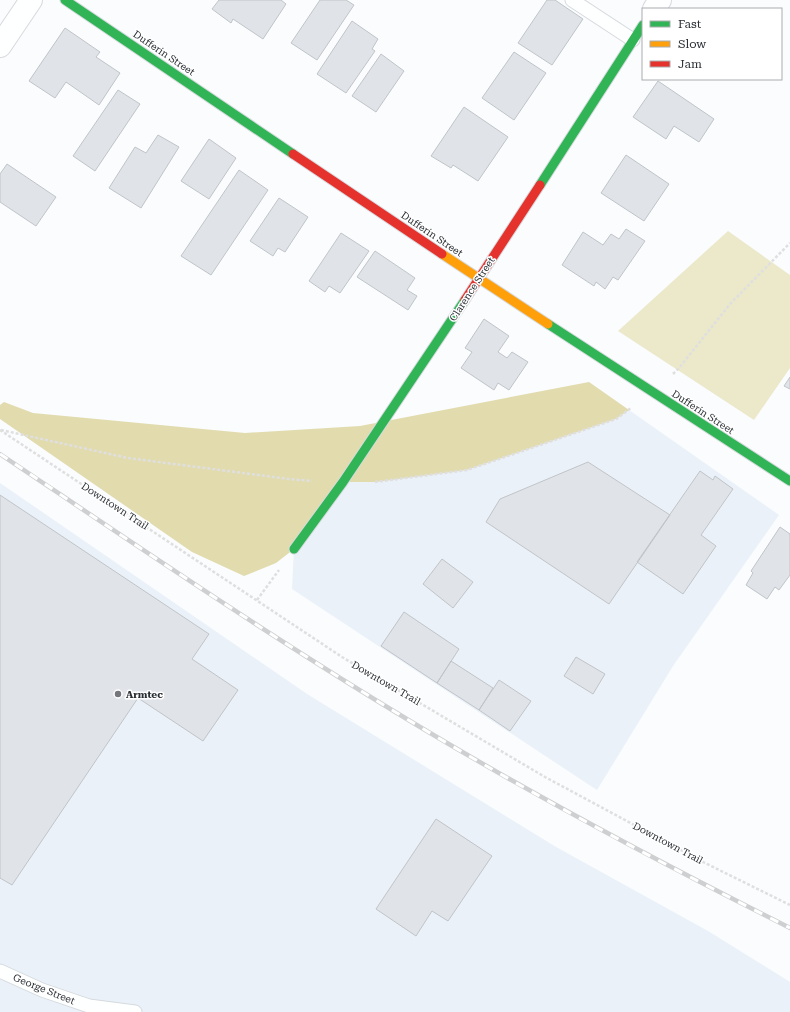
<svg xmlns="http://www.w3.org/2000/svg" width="790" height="1012" font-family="'Roboto Serif',serif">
<rect width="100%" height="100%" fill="#fafcfe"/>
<path fill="#eaf1f9" d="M 629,410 L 779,515 L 673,666 L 597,790 L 292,589 L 294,549 L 343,482 L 467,470 L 616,419 Z
M 0,483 L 307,694 L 556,847 L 708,931 L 790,982 L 790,1012 L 0,1012 Z"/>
<path fill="#ece8ca" d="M 728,231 L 790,275 L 790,368 L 754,420 L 618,331 Z"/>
<path fill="#e2dbad" d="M 589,382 L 629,410 L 616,419 L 467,470 L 376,482 L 343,482 L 294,549 L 276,563 L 244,576 L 192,552 L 0,419 L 0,405 L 4,402 L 33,413 L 245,433 L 360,426 Z"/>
<path fill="#e0e3e8" stroke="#c0c4c8" d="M 219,0 L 281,0 L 286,4 L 263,39 L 233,19 L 231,23 L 212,9 Z
M 320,0 L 346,0 L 354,5 L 317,60 L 291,43 Z
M 547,0 L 555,0 L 583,19 L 552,65 L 518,43 Z
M 352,21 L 378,39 L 372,49 L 375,51 L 346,93 L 317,74 Z
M 65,28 L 100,52 L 96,57 L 120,73 L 99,105 L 66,82 L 55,98 L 29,81 Z
M 514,52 L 546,73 L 514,120 L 482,98 Z
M 381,54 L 404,71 L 376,112 L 352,96 Z
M 658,81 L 714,119 L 699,142 L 674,126 L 666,139 L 633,117 Z
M 118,90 L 140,104 L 95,171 L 73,156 Z
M 464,107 L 508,137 L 478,181 L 453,165 L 451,168 L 431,156 Z
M 158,135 L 179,147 L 141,208 L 109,188 L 135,147 L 146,153 Z
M 209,139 L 236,158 L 209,199 L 181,181 Z
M 626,155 L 669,184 L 644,221 L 601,193 Z
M 7,164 L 56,197 L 36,226 L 0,202 L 0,174 Z
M 239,170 L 268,190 L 211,275 L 181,256 Z
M 279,198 L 308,217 L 285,252 L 278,248 L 273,256 L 250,241 Z
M 626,229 L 645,241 L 618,280 L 613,277 L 605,289 L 596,282 L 594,286 L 562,265 L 583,232 L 603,245 L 611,234 L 619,239 Z
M 341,233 L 369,251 L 340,293 L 329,286 L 325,292 L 309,281 Z
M 375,251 L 415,278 L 407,290 L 417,296 L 408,310 L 357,277 Z
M 484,319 L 509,336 L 498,352 L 507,358 L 512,352 L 528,362 L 509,390 L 498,383 L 494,390 L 461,368 L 472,352 L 465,348 Z
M 790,377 L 790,389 L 784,386 Z
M 588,462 L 670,515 L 609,604 L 486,522 L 500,499 Z
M 700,471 L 713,480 L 715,476 L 733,489 L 701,535 L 716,546 L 683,594 L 637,562 Z
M 0,495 L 209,634 L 192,659 L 238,690 L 203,741 L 138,698 L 12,885 L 0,878 Z
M 780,527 L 790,534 L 790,575 L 779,590 L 775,587 L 767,599 L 746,585 L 753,573 L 751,571 Z
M 442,559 L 473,582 L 453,608 L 423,584 Z
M 404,612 L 459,649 L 437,683 L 381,646 Z
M 576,657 L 605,674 L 593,694 L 564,676 Z
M 451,661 L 493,688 L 479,710 L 437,683 Z
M 499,680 L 531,701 L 510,731 L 479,710 Z
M 436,819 L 492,856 L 448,921 L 432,911 L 416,936 L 376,909 Z"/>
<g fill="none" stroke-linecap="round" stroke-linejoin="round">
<defs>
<path id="lane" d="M 572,0 L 633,40
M 0,971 L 42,990 L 89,1006 L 135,1012"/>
<path id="street" d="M 654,9 L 660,0
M 0,46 L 31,0"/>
<path id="fast" d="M 65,0 L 293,154
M 540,185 L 643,25
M 548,324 L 790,481
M 294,549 L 343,482 L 465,300"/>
<path id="slow" d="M 442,254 L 548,324"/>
<path id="jam" d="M 293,154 L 442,254
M 465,300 L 540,185"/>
</defs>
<use href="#lane" stroke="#d6dade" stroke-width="15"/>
<use href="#street" stroke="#d6dade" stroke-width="24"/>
<use href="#fast" stroke="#d6dade" stroke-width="11"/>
<use href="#slow" stroke="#d6dade" stroke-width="11"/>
<use href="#jam" stroke="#d6dade" stroke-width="11"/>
<path stroke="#dfdfdf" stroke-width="2.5" stroke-dasharray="3 2" stroke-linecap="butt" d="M 673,374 L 679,368 L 730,304 L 790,243
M 0,430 L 342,657 L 545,777 L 705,863 L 790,905
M 1,430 L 128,458 L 289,479 L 312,481
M 375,482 L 467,470 L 616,419 L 631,408
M 257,600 L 279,570"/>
<use href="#lane" stroke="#feffff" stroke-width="13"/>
<use href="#street" stroke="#feffff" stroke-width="22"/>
<use href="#fast" stroke="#30b455" stroke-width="9"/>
<use href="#slow" stroke="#ff9f0a" stroke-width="9"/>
<use href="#jam" stroke="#e5322d" stroke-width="9"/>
<defs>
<path id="rail" d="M 0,454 C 130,541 259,629 392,710 C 521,789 655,860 790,928"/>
</defs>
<use href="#rail" stroke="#cecfd0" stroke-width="4.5"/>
<use href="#rail" stroke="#fff" stroke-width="3" stroke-dasharray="9" stroke-linecap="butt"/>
</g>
<circle fill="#73777b" stroke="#fff" stroke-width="1.5" cx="118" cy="694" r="4"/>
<g text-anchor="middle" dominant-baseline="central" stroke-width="3" stroke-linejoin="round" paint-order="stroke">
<g font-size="10" fill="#2a2f34" stroke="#fff">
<text transform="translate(164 53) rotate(34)">Dufferin Street</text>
<text transform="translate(432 234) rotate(34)">Dufferin Street</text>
<text transform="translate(472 289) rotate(-57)">Clarence Street</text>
<text transform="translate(703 412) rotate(33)">Dufferin Street</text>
<text transform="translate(115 506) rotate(33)">Downtown Trail</text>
<text transform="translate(386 683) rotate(30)">Downtown Trail</text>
<text transform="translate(668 843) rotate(28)">Downtown Trail</text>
<text transform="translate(44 989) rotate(22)">George Street</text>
</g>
<g font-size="10" font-weight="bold" fill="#2a2f34" stroke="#fff" text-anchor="start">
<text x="126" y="694">Armtec</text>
</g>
</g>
<rect x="642" y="8" width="140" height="72" fill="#ffffff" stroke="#aaacae"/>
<rect x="650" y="21" width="20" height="6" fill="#30b455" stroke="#aaacae"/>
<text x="678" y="28" font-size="12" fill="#2a2f34">Fast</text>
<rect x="650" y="41" width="20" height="6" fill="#ff9f0a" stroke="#aaacae"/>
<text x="678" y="48" font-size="12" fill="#2a2f34">Slow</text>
<rect x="650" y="61" width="20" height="6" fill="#e5322d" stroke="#aaacae"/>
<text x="678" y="68" font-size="12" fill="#2a2f34">Jam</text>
</svg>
